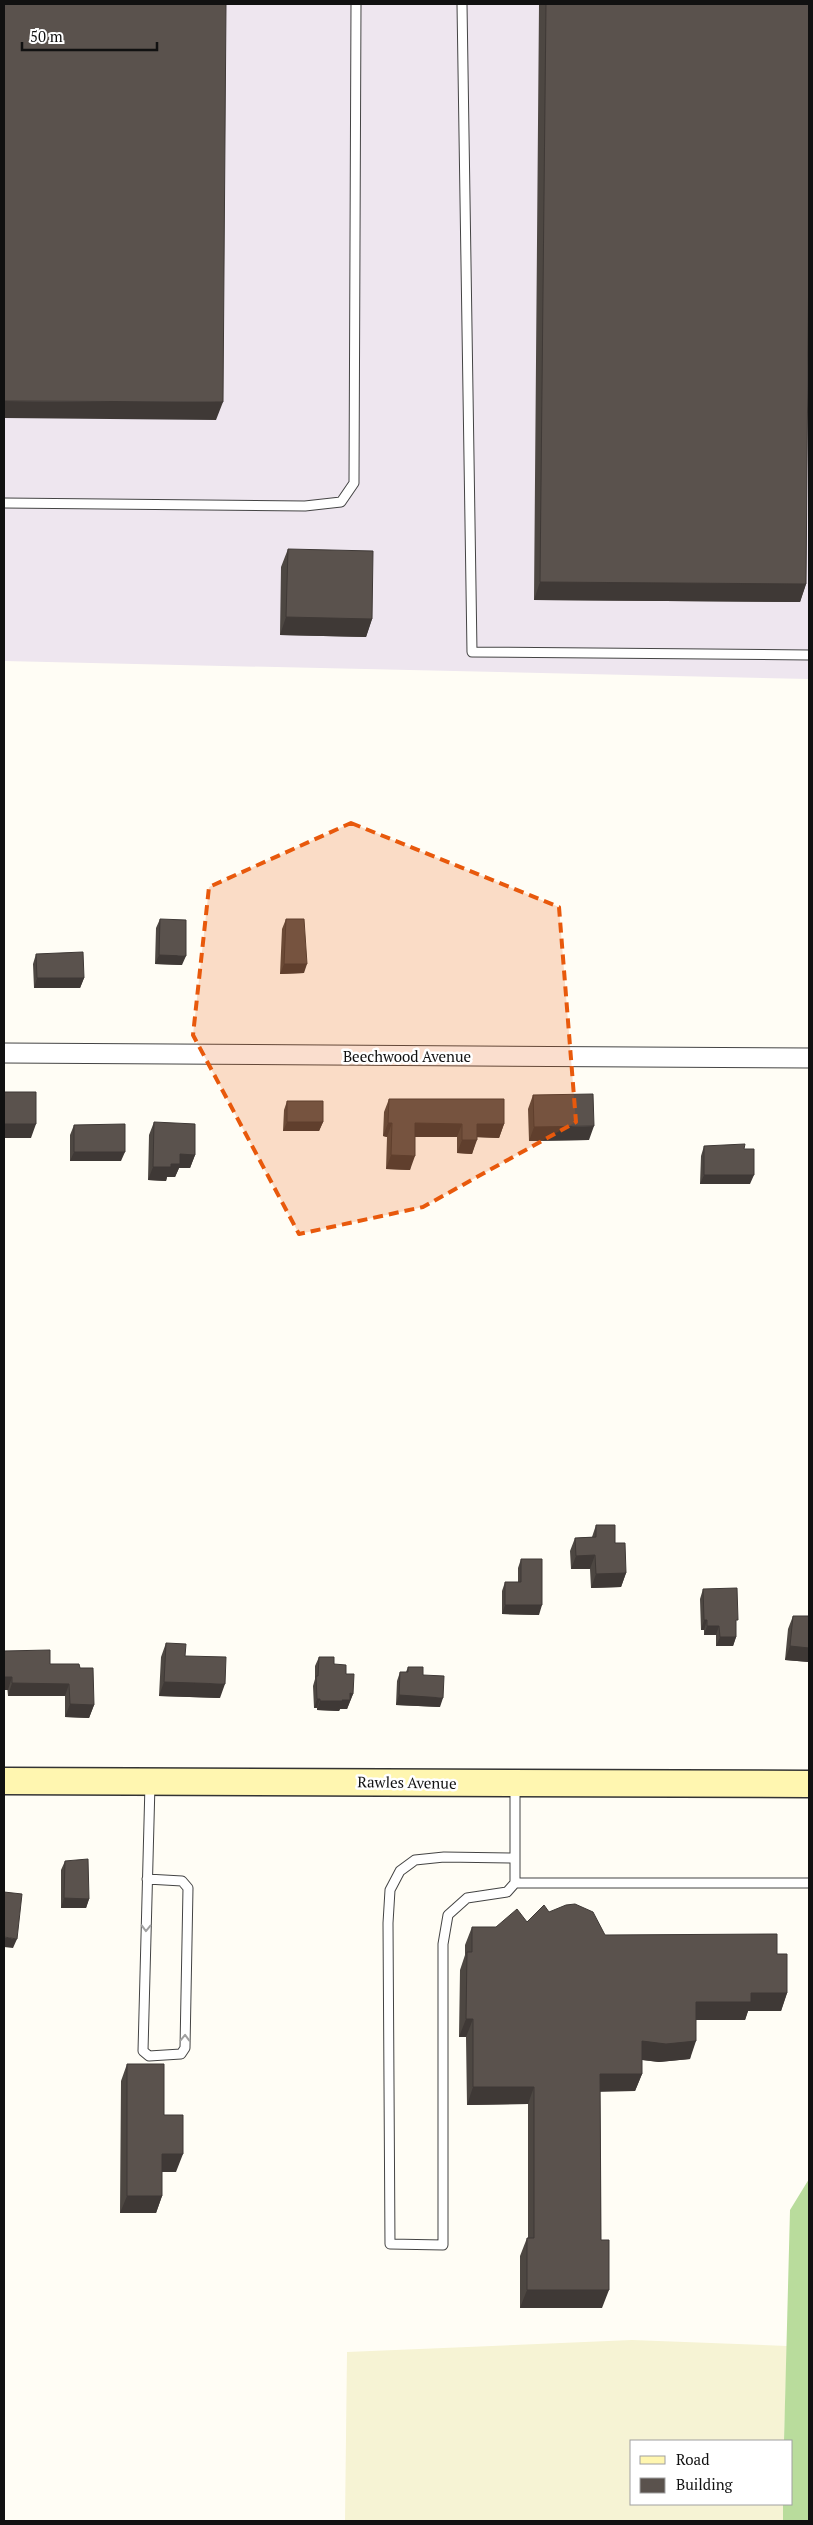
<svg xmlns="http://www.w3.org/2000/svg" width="813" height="2525" font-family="'PT Serif',serif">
<rect width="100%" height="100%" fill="#fffdf5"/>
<path fill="#eee6ef" d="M 4,4 L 809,4 L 809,679 L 4,661 Z"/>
<path fill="#f6f3d4" d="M 632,2340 L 787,2346 L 784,2441 L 632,2441 L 632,2504 L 783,2504 L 783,2521 L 345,2521 L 347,2352 Z"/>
<path fill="#b9dc9c" d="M 809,2179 L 809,2521 L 783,2521 L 783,2504 L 792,2504 L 792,2441 L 784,2441 L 790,2210 Z"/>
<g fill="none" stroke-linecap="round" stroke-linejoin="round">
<defs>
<path id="lane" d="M 462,4 L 472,652 L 809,655
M 4,503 L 305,506 L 341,502 L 354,483 L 356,4
M 515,1785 L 515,1883 L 809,1883
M 514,1858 L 444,1857 L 415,1860 L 400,1871 L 390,1890 L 388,1923 L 390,2244 L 443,2245 L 443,1944 L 448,1915 L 467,1898 L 507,1892 L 515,1883
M 147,1879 L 182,1881 L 188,1888 L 185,2048 L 181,2054 L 149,2056 L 143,2051 L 150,1784"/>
<path id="street" d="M 4,1053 L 809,1058"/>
<path id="secondary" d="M 4,1781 L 809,1784"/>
</defs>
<use href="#lane" stroke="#444" stroke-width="11"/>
<use href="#street" stroke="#444" stroke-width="21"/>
<use href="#secondary" stroke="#333" stroke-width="29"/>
<use href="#lane" stroke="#fff" stroke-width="9"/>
<use href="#street" stroke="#fff" stroke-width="19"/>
<use href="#secondary" stroke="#fff6b0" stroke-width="26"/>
</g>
<path fill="#4d4742" d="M 539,4 L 809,4 L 806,584 L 800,602 L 534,600 Z
M 288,549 L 372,619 L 366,637 L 280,635 L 281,567 Z
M 160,919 L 182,965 L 155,964 L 156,928 Z
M 286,919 L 304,973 L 280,974 L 282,929 Z
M 36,954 L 84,978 L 80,988 L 34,988 L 33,964 Z
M 533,1095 L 589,1140 L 529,1141 L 528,1109 Z
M 389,1099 L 504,1124 L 499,1138 L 477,1137 L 472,1154 L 457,1153 L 457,1137 L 415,1137 L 410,1170 L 386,1169 L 387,1137 L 383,1136 L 384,1112 Z
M 287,1101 L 323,1122 L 319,1131 L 283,1131 L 284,1110 Z
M 154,1122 L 195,1155 L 190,1168 L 179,1168 L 175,1177 L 167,1177 L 166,1181 L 148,1180 L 149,1135 Z
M 74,1125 L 121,1161 L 70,1161 L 70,1135 Z
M 704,1146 L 744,1149 L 750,1184 L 700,1184 L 701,1156 Z
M 596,1525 L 615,1543 L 626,1573 L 621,1587 L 591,1588 L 590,1569 L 571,1569 L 570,1551 L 575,1538 L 592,1537 Z
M 521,1559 L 539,1615 L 502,1614 L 502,1591 L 505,1582 L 518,1582 L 518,1568 Z
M 703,1589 L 736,1625 L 736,1637 L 733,1646 L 716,1646 L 716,1635 L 704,1635 L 704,1630 L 701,1630 L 700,1599 Z
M 793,1616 L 809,1616 L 809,1662 L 785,1660 L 788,1629 Z
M 166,1643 L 185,1656 L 220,1698 L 159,1696 L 161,1657 Z
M 4,1651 L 50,1664 L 80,1668 L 94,1705 L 89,1718 L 65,1717 L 65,1696 L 8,1696 Z
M 319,1657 L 334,1664 L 346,1674 L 353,1694 L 347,1709 L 340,1709 L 339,1711 L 317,1710 L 317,1708 L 314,1708 L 313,1686 L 315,1679 L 315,1666 Z
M 408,1667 L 423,1675 L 440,1707 L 396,1705 L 397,1681 L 400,1672 L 406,1672 Z
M 65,1861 L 89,1899 L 86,1908 L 61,1908 L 61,1870 Z
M 549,1912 L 605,1935 L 777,1954 L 787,1993 L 781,2011 L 748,2011 L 745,2020 L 696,2020 L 690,2059 L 659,2062 L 642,2060 L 642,2074 L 635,2091 L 600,2091 L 601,2240 L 602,2308 L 520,2308 L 520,2256 L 527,2238 L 528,2238 L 528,2104 L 467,2105 L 466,2037 L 459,2037 L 460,1970 L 465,1955 L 465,1945 L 472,1927 L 496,1927 L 527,1922 Z
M 127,2064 L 164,2115 L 176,2172 L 162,2172 L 162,2196 L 156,2213 L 120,2213 L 121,2081 Z"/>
<path fill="#3f3936" d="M 4,401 L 223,402 L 216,420 L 4,418 Z
M 540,582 L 806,584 L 800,602 L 534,600 Z
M 286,617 L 372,619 L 366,637 L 280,635 Z
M 159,955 L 186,956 L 182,965 L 155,964 Z
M 284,964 L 307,964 L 304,973 L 280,974 Z
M 37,978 L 84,978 L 80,988 L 34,988 Z
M 287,1122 L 323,1122 L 319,1131 L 283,1131 Z
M 388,1123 L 392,1123 L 387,1137 L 383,1136 Z
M 415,1123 L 462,1124 L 457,1137 L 410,1137 Z
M 4,1124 L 36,1124 L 31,1138 L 4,1138 Z
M 477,1124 L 504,1124 L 499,1138 L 472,1137 Z
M 594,1126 L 589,1140 L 529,1141 L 534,1127 Z
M 462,1140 L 477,1140 L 472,1154 L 457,1153 Z
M 74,1152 L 125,1152 L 121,1161 L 70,1161 Z
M 180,1154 L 195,1155 L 190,1168 L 179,1168 L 175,1177 L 167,1177 L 166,1181 L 148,1180 L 153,1167 L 171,1164 Z
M 391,1155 L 415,1156 L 410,1170 L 386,1169 Z
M 704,1175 L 754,1175 L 750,1184 L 700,1184 Z
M 595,1555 L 590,1569 L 571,1569 L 576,1556 Z
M 626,1573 L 621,1587 L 591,1588 L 596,1574 Z
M 505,1605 L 542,1605 L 539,1615 L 502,1614 Z
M 704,1620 L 707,1620 L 704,1630 L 701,1630 Z
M 707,1626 L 719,1626 L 716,1635 L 704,1635 Z
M 720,1637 L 736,1637 L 733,1646 L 716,1646 Z
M 790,1646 L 809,1648 L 809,1662 L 785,1660 Z
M 4,1677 L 12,1677 L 8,1690 L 4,1690 Z
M 164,1682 L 225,1684 L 220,1698 L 159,1696 Z
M 12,1683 L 69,1684 L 65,1696 L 8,1696 Z
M 350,1693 L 353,1694 L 347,1709 L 340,1709 L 339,1711 L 317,1710 L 320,1701 Z
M 399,1695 L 443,1698 L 440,1707 L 396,1705 Z
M 317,1699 L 320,1699 L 317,1708 L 314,1708 Z
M 70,1704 L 94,1705 L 89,1718 L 65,1717 Z
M 64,1898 L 89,1899 L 86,1908 L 61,1908 Z
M 4,1937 L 17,1939 L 13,1948 L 4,1947 Z
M 751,1993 L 787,1993 L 781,2011 L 748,2011 L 745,2020 L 690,2020 L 696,2002 Z
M 466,2019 L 473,2019 L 466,2037 L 459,2037 Z
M 642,2041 L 696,2041 L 690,2059 L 659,2062 L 635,2059 Z
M 600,2074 L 642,2074 L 635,2091 L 594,2092 Z
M 473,2087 L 534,2087 L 528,2104 L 467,2105 Z
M 162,2154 L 183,2154 L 176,2172 L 156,2172 Z
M 127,2196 L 162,2196 L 156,2213 L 120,2213 Z
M 527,2290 L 609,2290 L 602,2308 L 520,2308 Z"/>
<path fill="#5a524d" stroke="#3f3936" d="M 4,4 L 226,4 L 223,402 L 4,401 Z
M 546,4 L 809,4 L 809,241 L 806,584 L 540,582 Z
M 288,549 L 373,551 L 372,619 L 286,617 Z
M 160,919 L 186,920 L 186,956 L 159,955 Z
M 286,919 L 304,919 L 307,964 L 284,964 Z
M 83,952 L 84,978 L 37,978 L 36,954 Z
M 4,1092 L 36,1092 L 36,1124 L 4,1124 Z
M 593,1094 L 594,1126 L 534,1127 L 533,1095 Z
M 389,1099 L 504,1099 L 504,1124 L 477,1124 L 477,1140 L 462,1140 L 462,1124 L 415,1123 L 415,1156 L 391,1155 L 392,1123 L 388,1123 Z
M 287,1101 L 323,1101 L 323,1122 L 287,1122 Z
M 154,1122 L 195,1124 L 195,1155 L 180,1154 L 180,1164 L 171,1164 L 171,1167 L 153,1167 Z
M 125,1124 L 125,1152 L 74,1152 L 74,1125 Z
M 745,1144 L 744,1149 L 754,1149 L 754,1175 L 704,1175 L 704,1146 Z
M 596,1525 L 615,1525 L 615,1543 L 625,1543 L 626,1573 L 596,1574 L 595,1555 L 576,1556 L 575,1538 L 596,1537 Z
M 521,1559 L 542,1559 L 542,1605 L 505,1605 L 505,1582 L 521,1582 Z
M 737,1588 L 738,1620 L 736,1620 L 736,1637 L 720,1637 L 719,1626 L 707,1626 L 707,1620 L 704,1620 L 703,1589 Z
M 793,1616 L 809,1616 L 809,1648 L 790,1646 Z
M 166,1643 L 186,1644 L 185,1656 L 226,1657 L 225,1684 L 164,1682 Z
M 50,1650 L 50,1664 L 79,1664 L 80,1668 L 93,1668 L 94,1705 L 70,1704 L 69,1684 L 12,1683 L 12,1677 L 4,1677 L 4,1651 Z
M 319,1657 L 334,1657 L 334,1664 L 346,1665 L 346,1674 L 354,1674 L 353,1694 L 350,1693 L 350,1700 L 342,1700 L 343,1701 L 320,1701 L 320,1699 L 317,1699 L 316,1676 L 318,1676 Z
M 408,1667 L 423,1667 L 423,1675 L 444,1676 L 443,1698 L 399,1695 L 400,1672 L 408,1672 Z
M 88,1859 L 89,1899 L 64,1898 L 65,1861 Z
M 4,1892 L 22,1894 L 17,1939 L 4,1937 Z
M 575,1904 L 593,1912 L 605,1935 L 777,1934 L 777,1954 L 787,1954 L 787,1993 L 751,1993 L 751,2002 L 696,2002 L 696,2041 L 666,2044 L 642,2041 L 642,2074 L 600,2074 L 601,2240 L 609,2240 L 609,2290 L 527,2290 L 527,2238 L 534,2238 L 534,2087 L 473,2087 L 473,2019 L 466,2019 L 467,1952 L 472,1952 L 472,1927 L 496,1927 L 517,1909 L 527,1922 L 544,1905 L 549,1912 L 566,1905 Z
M 127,2064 L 164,2064 L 164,2115 L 183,2115 L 183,2154 L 162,2154 L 162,2196 L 127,2196 Z"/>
<defs><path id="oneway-chevron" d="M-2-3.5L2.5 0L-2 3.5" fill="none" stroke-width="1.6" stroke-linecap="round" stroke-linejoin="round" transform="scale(1.25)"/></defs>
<g stroke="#a0a0a0">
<use href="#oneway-chevron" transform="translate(146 1928) rotate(91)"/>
<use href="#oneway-chevron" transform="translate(185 2038) rotate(-89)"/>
</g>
<path fill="#e8590c" fill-opacity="0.2" stroke="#e8590c" stroke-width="4" stroke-dasharray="10 6" stroke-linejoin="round" d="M 351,823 L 559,907 L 576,1122 L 423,1207 L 299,1234 L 193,1035 L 209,887 Z"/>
<g text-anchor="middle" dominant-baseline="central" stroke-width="5" stroke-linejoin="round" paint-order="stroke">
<g font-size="15" fill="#111" stroke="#fff">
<text x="407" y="1056">Beechwood Avenue</text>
<text transform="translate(407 1782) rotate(1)">Rawles Avenue</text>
</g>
</g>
<rect width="813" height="2525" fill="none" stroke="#111111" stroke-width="10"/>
<rect x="630" y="2440" width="162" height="65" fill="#ffffff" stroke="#a0a0a0"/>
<rect x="640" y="2456" width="25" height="8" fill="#fff6b0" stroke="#a0a0a0"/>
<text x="676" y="2465" font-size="15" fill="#111111">Road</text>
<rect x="640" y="2478" width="25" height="15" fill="#5a524d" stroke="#a0a0a0"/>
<text x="676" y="2490" font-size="15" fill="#111111">Building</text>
<path d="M22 42v8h135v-8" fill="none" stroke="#111111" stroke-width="2.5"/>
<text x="30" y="42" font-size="15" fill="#111111" stroke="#ffffff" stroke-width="4" paint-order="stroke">50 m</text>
</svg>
